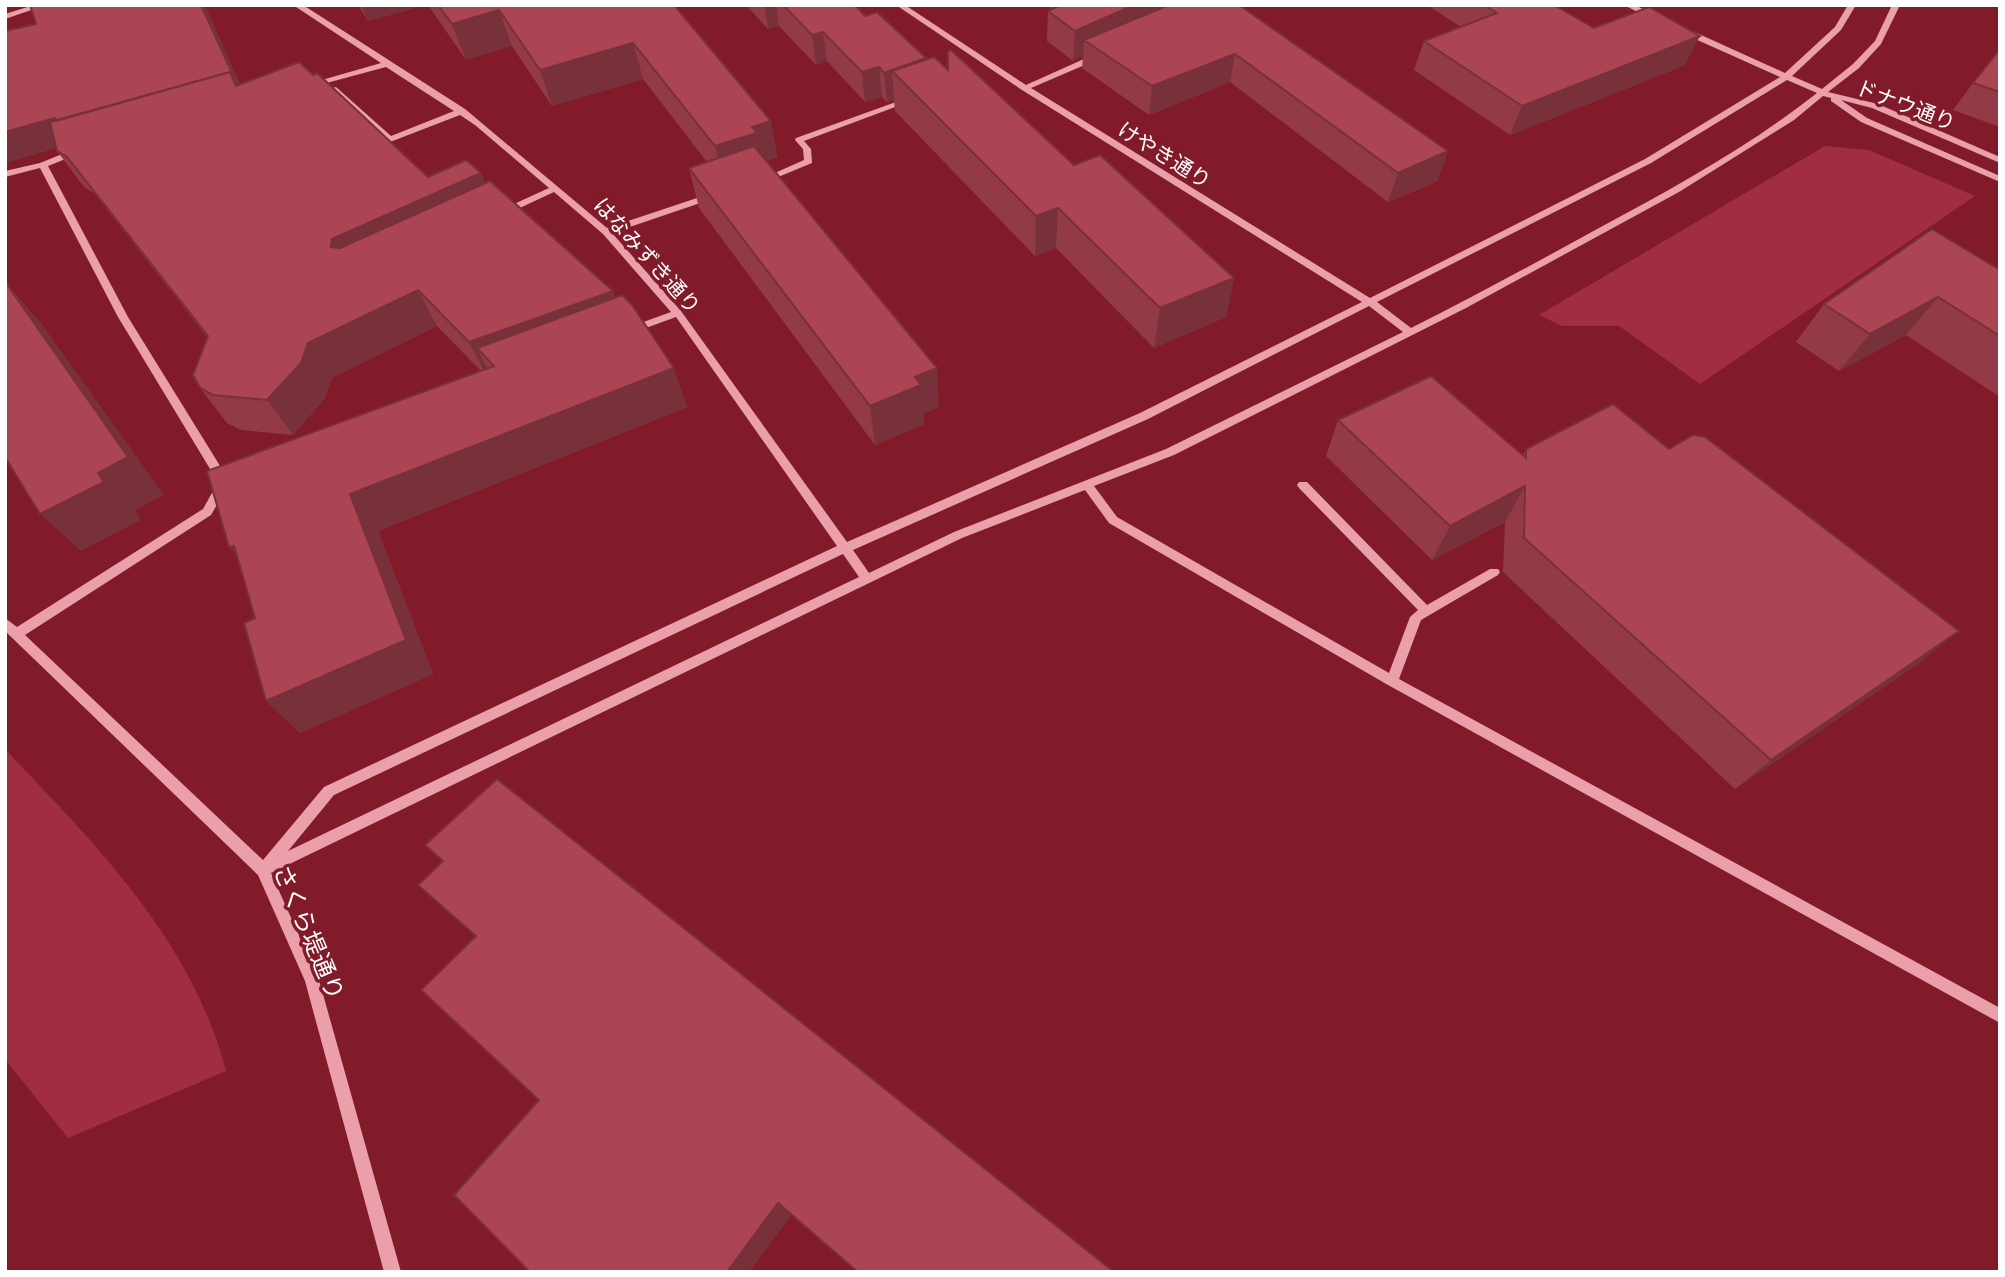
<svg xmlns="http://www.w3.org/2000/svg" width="2005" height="1277" font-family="Commissioner,'Noto Sans JP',sans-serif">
<rect width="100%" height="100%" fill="#811b2a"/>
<path fill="#a02e40" d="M 1825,146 L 1869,150 L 1975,196 L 1700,384 L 1619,326 L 1562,326 L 1539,315 Z
M 5,749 C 96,845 192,940 226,1071 L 68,1138 L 5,1059 Z"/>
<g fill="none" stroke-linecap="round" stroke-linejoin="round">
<path fill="#ea9fab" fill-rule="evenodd" d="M 34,5 L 46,5 L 5,19 L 5,14 Z
M 293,5 L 303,5 L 465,109 L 607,228 L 709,194 L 715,194 L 715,198 L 612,233 L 681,311 L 847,542 L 1140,413 L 1362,302 L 1022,90 L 896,5 L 905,5 L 1026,85 L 1095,54 L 1101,54 L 1101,58 L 1031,88 L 1370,298 L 1645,159 L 1780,77 L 1684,34 L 1684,30 L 1690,30 L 1785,73 L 1835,27 L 1848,5 L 1856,5 L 1841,30 L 1792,76 L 1822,89 L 1853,64 L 1875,41 L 1892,5 L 1900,5 L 1881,44 L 1859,68 L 1828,92 L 1878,104 L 2000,157 L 2000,163 L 1872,108 L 1841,100 L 1867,118 L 2000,176 L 2000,182 L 1861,122 L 1831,101 L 1831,98 L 1823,96 L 1794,120 L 1679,192 L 1466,308 L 1174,455 L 1094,486 L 1117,517 L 1389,673 L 1410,617 L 1418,610 L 1299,488 L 1297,485 L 1299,482 L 1307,482 L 1427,605 L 1490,569 L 1498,569 L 1500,572 L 1498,575 L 1421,620 L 1399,679 L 2000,1008 L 2000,1023 L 1388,685 L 1109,523 L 1085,490 L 962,538 L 271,873 L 319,980 L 401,1272 L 384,1272 L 305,981 L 258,875 L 5,631 L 5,618 L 17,627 L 203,509 L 218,482 L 118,317 L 40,168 L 5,177 L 5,171 L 40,163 L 72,150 L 78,150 L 78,154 L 48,166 L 128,317 L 230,482 L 211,515 L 25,635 L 263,860 L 324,787 L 837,546 L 676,317 L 635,332 L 627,332 L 627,328 L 671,312 L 603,234 L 554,192 L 505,215 L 499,215 L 499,211 L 549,188 L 475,125 L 460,115 L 390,142 L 329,89 L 336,87 L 391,136 L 454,111 L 386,67 L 308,88 L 308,84 L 381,63 ZM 1787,80 L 1817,93 C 1750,146 1674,188 1599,228 C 1537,262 1475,296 1411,328 L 1377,302 L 1651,163 ZM 1369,306 L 1403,332 L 1166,449 L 954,532 L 869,573 L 853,550 L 1148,419 ZM 843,554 L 859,577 L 288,851 L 334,795 Z
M 1624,5 L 1635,5 L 1658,17 L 1651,19 Z
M 907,98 L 914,100 L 804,141 L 811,149 L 812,163 L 766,182 L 759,180 L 804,160 L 803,149 L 795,140 L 796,138 Z"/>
</g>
<path fill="#933a47" d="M 358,5 L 426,5 L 368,21 Z
M 428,5 L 674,5 L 778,157 L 766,161 L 939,407 L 924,413 L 924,424 L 875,445 L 699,208 L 689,168 L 707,162 L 643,79 L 552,106 L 512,46 L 466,60 Z
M 746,5 L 855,5 L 865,16 L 926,59 L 948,70 L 1074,165 L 1234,278 L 1226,317 L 1154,348 L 1056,248 L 1035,256 L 895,111 L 894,100 L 887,102 L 882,97 L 865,102 L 827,61 L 816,65 L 779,26 L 768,29 Z
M 1047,5 L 1239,5 L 1438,181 L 1388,202 L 1230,82 L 1149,115 L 1082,68 L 1083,56 L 1073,61 L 1047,41 L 1048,11 L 1053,9 Z
M 1427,5 L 1554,5 L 1594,28 L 1685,65 L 1510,135 L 1414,70 L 1424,41 L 1461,27 Z
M 36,24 L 240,84 L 313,75 L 428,177 L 485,184 L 616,298 L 687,407 L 378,531 L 433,674 L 300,733 L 266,701 L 255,618 L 481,371 L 437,326 L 332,378 L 325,398 L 293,435 L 241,430 L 227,423 L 200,388 L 207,337 L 94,193 L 84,187 L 57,151 L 56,148 L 5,163 L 5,31 Z
M 2000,54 L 2000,127 L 1953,110 L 1973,83 Z
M 2000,270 L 2000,397 L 1906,335 L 1839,371 L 1796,342 L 1824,304 Z
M 1338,420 L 1523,455 L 1526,449 L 1919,663 L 1735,789 L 1503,572 L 1505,522 L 1432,560 L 1326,456 Z"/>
<path fill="#78303a" d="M 201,5 L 205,5 L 246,97 L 72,143 L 5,163 L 5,132 L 55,118 Z
M 361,5 L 426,5 L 368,21 Z
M 764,5 L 776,5 L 779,26 L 768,29 Z
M 1134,5 L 1188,5 L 1084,40 L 1083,56 L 1073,61 L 1075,31 Z
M 499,10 L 512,46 L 466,60 L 452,24 Z
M 823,32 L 827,61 L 816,65 L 812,35 Z
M 1700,36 L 1685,65 L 1510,135 L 1522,106 Z
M 633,43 L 643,79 L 552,106 L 540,70 Z
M 1235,54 L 1230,82 L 1149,115 L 1152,86 Z
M 926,58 L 892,71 L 894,100 L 887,102 L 884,73 Z
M 879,67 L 882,97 L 865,102 L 862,72 Z
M 771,121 L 778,157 L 763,162 L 724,182 L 715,146 L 752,127 Z
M 1448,151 L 1438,181 L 1388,202 L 1398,173 Z
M 481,173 L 496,209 L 353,275 L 331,247 L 332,239 Z
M 1058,208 L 1056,248 L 1035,256 L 1036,216 Z
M 1234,278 L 1226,317 L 1154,348 L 1160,308 Z
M 6,283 L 41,323 L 164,495 L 135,510 L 141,520 L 81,551 L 40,514 Z
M 418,290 L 437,326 L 332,378 L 325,398 L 293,435 L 267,400 L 308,343 Z
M 613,291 L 626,326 L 477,348 L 491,376 L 487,377 L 469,342 Z
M 1938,297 L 1906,335 L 1839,371 L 1870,334 Z
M 674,368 L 687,407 L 378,531 L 433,674 L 300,733 L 266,701 L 350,494 Z
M 937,368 L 939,407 L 924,413 L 924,424 L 875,445 L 870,406 L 915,377 Z
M 1525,486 L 1505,522 L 1432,560 L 1450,526 Z
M 234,546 L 263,583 L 229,547 Z
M 1959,631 L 1919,663 L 1735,789 L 1771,760 Z
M 778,1203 L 792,1214 L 749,1272 L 727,1272 Z"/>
<path fill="#ab4453" stroke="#78303a" stroke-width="2" d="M 30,5 L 201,5 L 232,73 L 230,72 L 56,121 L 55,118 L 5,132 L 5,31 L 36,24 Z
M 438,5 L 674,5 L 771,121 L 752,127 L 757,133 L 715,146 L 633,43 L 540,70 L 499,10 L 452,24 Z
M 783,5 L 855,5 L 865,16 L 877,12 L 926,58 L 884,73 L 879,67 L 862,72 L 823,32 L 812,35 Z
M 1061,5 L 1134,5 L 1075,31 L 1048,11 Z
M 1169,5 L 1239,5 L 1448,151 L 1398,173 L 1235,54 L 1152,86 L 1084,40 Z
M 1484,5 L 1554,5 L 1594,28 L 1649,7 L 1700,36 L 1522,106 L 1424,41 L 1497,13 Z
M 951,50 L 1074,165 L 1100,155 L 1234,278 L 1160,308 L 1058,208 L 1036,216 L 892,71 L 934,57 L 948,70 L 948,52 Z
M 1997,53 L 2000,54 L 2000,92 L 1973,83 Z
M 299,62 L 313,75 L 317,73 L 428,177 L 466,160 L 481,173 L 332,239 L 331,247 L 340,248 L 490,181 L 613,291 L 469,342 L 418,290 L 308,343 L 301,363 L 267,400 L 213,395 L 200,388 L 193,375 L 208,336 L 67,157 L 57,151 L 50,122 L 230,72 L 236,86 Z
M 754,146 L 937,368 L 915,377 L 921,385 L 870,406 L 689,168 Z
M 1932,229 L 2000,270 L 2000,336 L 1938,297 L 1870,334 L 1824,304 Z
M 6,283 L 128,457 L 98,473 L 104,482 L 40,514 L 5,457 Z
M 622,295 L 632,305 L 674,368 L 350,494 L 406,640 L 266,701 L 244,623 L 255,618 L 234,546 L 229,547 L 207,471 L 494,366 L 477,348 Z
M 1431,376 L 1526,458 L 1526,449 L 1613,404 L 1669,449 L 1693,435 L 1705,437 L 1959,631 L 1771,760 L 1524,538 L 1525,486 L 1450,526 L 1338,420 Z
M 497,779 L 1114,1272 L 858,1272 L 778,1203 L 727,1272 L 530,1272 L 454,1195 L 539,1100 L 421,990 L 476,936 L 418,885 L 443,861 L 425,845 Z"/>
<g text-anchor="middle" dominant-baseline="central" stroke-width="7" stroke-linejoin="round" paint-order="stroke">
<g font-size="21" fill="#fff" stroke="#811b2a">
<text transform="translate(1906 104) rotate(21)">ドナウ通り</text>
<text transform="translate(1165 154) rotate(32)">けやき通り</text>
<text transform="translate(648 255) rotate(48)">はなみずき通り</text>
</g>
<g font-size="24" fill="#fff" stroke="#811b2a">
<text transform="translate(310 932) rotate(67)">さくら堤通り</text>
</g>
</g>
<rect width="2005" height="1277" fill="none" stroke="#ffffff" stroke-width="14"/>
</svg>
